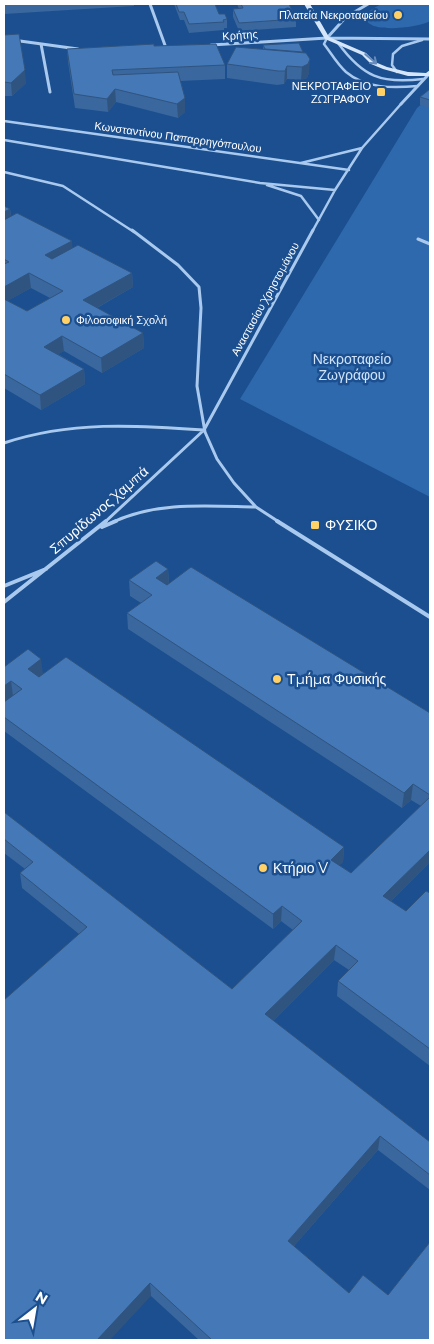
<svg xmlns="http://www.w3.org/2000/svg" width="434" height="1344" font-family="Montserrat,sans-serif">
<rect width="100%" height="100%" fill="#1b4f8f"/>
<path fill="#2e69ad" d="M 381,4 L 430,4 L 430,21 C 420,27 381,32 370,24 C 368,23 366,20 365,18 L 369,11 Z
M 430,97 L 430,497 L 240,399 L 417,108 Z"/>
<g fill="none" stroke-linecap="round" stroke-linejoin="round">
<path stroke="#a9c9ee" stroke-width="2.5" d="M 327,38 L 324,44 C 331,53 337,64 346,72 C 366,89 393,88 418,86
M 338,43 C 363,77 381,84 423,79
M 397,72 L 392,65 L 393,54 L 402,46 L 422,40
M 4,121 L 349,170
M 4,140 L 260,183 L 335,190
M 301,163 L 362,148
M 4,172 L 63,186 L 134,232
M 267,185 L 301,196 L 319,220
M 312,232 L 335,190 L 362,148 L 401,104"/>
<path stroke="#a9c9ee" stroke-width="3" d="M 132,230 L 178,265 L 199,287 L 201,308 L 197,386 L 205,432 L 217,459 L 234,483 L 256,507 L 279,522
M 418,239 L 430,244
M 4,443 C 70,421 136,425 204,430
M 105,522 L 204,430 L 313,230
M 113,522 C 158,501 208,506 256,507"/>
<path stroke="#a9c9ee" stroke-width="4" d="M 277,521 L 430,617
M 102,527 L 116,521
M 4,586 L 46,569
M 4,602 L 106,521"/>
<path stroke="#a9c9ee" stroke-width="3" d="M 150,4 L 166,48
M 327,38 L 346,17 L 368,4
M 4,42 L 20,41 L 78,49
M 41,44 L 50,92
M 211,45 L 327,38 L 430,39
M 401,104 L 428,75"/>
<path fill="#d6e6fa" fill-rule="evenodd" d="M 304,4 L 310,4 L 329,37 L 366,53 L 375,62 L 387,67 L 408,72 L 426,73 L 430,70 L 430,76 L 408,76 L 383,69 L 371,64 L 362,55 L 325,39 Z"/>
</g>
<path fill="#3a679d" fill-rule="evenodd" d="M 4,4 L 134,4 L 134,6 L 4,14 Z
M 174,4 L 215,4 L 219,14 L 227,19 L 227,28 L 224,28 L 224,30 L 189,33 L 184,20 L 180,20 Z
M 237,4 L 289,4 L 296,19 L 296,27 L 239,31 L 233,17 L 233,9 L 239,9 Z
M 4,35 L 26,83 L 12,96 L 4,96 Z
M 299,43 L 309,73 L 307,78 L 301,80 L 287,79 L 284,84 L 277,85 L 227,78 L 227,64 L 263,49 L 263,45 Z
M 154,46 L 225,65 L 225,79 L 180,81 L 185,112 L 178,118 L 116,102 L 108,112 L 75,108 L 68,62 L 67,49 Z
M 430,89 L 430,108 L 420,105 L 420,97 Z
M 4,206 L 10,209 L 11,216 L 72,241 L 72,248 L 132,273 L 133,287 L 97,308 L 143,333 L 144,348 L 102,373 L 64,351 L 58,354 L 84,369 L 85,384 L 41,410 L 4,388 ZM 31,288 L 50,298 L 27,311 L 7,301 Z
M 168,569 L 169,583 L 430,713 L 430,862 L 391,901 L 406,911 L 430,893 L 430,1066 L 337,996 L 338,981 L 349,970 L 334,960 L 273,1021 L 430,1142 L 430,1190 L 378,1150 L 294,1246 L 349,1293 L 430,1340 L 199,1340 L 151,1296 L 79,934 L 22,888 L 20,873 L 25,869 L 4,853 L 4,812 L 232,989 L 293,930 L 281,921 L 273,929 L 4,731 L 4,667 L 43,673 L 344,847 L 343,862 L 339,865 L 351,873 L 421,806 L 411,800 L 402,808 L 128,629 L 127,613 L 141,603 L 130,596 L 129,580 Z"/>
<path fill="#305480" d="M 310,59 L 309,73 L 307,78 L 301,80 L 302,67 Z
M 287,66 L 287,79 L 284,84 L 285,71 Z
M 25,70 L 26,83 L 12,96 L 11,83 Z
M 115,89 L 116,102 L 108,112 L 107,99 Z
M 185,98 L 185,112 L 178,118 L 177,104 Z
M 10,209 L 12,224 L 4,228 L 4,212 Z
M 72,241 L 73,255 L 46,270 L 45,255 Z
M 29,273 L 31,288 L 4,303 L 4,287 Z
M 132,273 L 133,287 L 84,315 L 83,300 Z
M 143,333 L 144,348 L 102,373 L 101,358 Z
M 62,336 L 64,351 L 46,361 L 44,347 Z
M 84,369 L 85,384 L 41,410 L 40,395 Z
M 168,569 L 169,584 L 157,593 L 156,578 Z
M 41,659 L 43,674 L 30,684 L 28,669 Z
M 11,681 L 13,696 L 4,703 L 4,686 Z
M 413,784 L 411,800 L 402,808 L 404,793 Z
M 344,847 L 343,862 L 330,875 L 331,860 Z
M 430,850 L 430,862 L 381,911 L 383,896 Z
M 282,906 L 281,921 L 273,929 L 273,914 Z
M 336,945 L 334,960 L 265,1029 L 265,1014 Z
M 380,1136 L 378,1150 L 287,1254 L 288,1241 Z
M 150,1283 L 151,1296 L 110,1340 L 97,1340 Z"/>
<path fill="#4478b7" stroke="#305480" d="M 176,4 L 215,4 L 219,14 L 225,14 L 227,19 L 223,20 L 224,22 L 189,24 L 184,12 L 179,12 Z
M 241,4 L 289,4 L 296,19 L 239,23 L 233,9 L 243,8 Z
M 19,34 L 25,70 L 11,83 L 4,82 L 4,35 Z
M 299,43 L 303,52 L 265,49 L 263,45 Z
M 154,44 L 154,46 L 216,44 L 225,65 L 112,70 L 113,75 L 178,72 L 185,98 L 177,104 L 115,89 L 107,99 L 74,94 L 67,49 Z
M 236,47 L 306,53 L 310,59 L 308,64 L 302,67 L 287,66 L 285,71 L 278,71 L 227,64 Z
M 430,89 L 430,100 L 420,97 Z
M 4,206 L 10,209 L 4,212 Z
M 17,213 L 72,241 L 45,255 L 52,259 L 78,245 L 132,273 L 83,300 L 143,333 L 101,358 L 62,336 L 44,347 L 84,369 L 40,395 L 4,374 L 4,299 L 27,311 L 63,291 L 29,273 L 4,287 L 4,264 L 9,262 L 4,259 L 4,220 Z
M 156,561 L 168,569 L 156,578 L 167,585 L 191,567 L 430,713 L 430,795 L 413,784 L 404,793 L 127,613 L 152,595 L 129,580 Z
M 28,649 L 41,659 L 28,669 L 39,677 L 66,657 L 344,847 L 331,860 L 351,873 L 430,797 L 430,850 L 383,896 L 406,911 L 426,891 L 430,893 L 430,1049 L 338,981 L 358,961 L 336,945 L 265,1014 L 430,1142 L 430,1175 L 380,1136 L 288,1241 L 349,1293 L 363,1275 L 388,1295 L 430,1242 L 430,1340 L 212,1340 L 150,1283 L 97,1340 L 4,1340 L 4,1000 L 87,927 L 20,873 L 33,862 L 4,839 L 4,812 L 232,989 L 302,921 L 282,906 L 273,914 L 4,717 L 4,702 L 22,689 L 11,681 L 4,686 L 4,667 Z"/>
<defs><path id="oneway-shaft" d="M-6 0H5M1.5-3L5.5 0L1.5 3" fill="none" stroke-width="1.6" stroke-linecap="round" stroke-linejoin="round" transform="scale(1.25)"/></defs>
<use stroke="#668bba" href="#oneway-shaft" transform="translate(371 59) rotate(40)"/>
<g fill="#ffd166" stroke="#1b4f8f" stroke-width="2">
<circle cx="398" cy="15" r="5"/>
<rect x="376" y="87" width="10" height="10" rx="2.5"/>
<circle cx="66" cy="320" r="5"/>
<rect x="310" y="520" width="10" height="10" rx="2.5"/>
<circle cx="277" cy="679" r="5"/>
<circle cx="263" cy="868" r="5"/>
</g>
<g text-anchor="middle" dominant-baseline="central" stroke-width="5" stroke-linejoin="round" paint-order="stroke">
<g font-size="11" fill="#fff" stroke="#1b4f8f" text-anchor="end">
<text x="388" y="15">Πλατεία Νεκροταφείου</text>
<text x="371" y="86">ΝΕΚΡΟΤΑΦΕΙΟ<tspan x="371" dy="13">ΖΩΓΡΑΦΟΥ</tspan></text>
<text x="76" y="320" text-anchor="start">Φιλοσοφική Σχολή</text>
</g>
<g font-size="11" fill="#fff" stroke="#1b4f8f">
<text transform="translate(240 35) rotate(-4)">Κρήτης</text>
<text transform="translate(178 137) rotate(8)">Κωνσταντίνου Παπαρρηγόπουλου</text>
<text transform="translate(265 299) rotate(-61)">Αναστασίου Χρηστομάνου</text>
</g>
<g font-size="14" fill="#cfe3fa" stroke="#1b4f8f">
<text x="352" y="359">Νεκροταφείο<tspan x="352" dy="16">Ζωγράφου</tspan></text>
</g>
<g font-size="14" fill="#fff" stroke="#1b4f8f">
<text transform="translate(99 510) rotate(-41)">Σπυρίδωνος Χαμπά</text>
</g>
<g font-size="14" fill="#fff" stroke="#1b4f8f" text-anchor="start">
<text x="325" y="525">ΦΥΣΙΚΟ</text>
<text x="287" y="679">Τμήμα Φυσικής</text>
<text x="273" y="868">Κτήριο V</text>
</g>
</g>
<rect width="434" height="1344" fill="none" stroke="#ffffff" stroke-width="10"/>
<g transform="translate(35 1309) rotate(31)" stroke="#1b4f8f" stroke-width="4" paint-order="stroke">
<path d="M0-4L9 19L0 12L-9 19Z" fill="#ffffff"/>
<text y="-8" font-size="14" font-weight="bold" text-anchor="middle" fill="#ffffff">N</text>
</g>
</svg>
